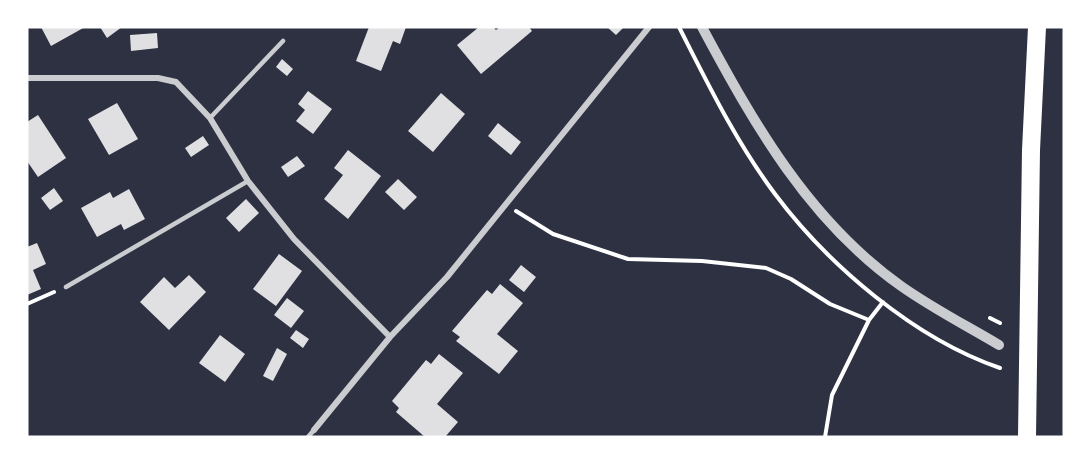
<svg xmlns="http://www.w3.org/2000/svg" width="1091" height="464" font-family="'Asap Condensed',sans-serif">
<rect width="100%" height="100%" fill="#2d3142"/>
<path fill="#e0e0e3" d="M 41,27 L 85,27 L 51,46 Z
M 100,27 L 122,27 L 107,38 Z
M 369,27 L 406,27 L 400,44 L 393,41 L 381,71 L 356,61 Z
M 479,27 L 493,27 L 496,30 L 500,27 L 529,27 L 532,31 L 481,74 L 457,45 Z
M 607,27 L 624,27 L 616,35 Z
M 157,33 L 158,48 L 131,51 L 130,35 Z
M 282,59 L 293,69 L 287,76 L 276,67 Z
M 308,91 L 332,109 L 313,134 L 296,121 L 305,110 L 298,104 Z
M 441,93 L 465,114 L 433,152 L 408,131 Z
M 117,103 L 138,139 L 109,155 L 88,119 Z
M 38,115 L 66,158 L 38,177 L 27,161 L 27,122 Z
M 498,123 L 521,142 L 511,155 L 488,136 Z
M 203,136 L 209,145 L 191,157 L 185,148 Z
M 348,150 L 381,176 L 348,219 L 324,199 L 343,175 L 334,168 Z
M 297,156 L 305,166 L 288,177 L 281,167 Z
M 398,179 L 417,197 L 404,210 L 385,192 Z
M 54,188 L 63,201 L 50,210 L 41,198 Z
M 129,189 L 145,219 L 124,230 L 121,224 L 97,237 L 81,208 L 110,192 L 113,198 Z
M 246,199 L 259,213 L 239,232 L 226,218 Z
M 37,243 L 46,264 L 33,270 L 41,289 L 27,295 L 27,247 Z
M 279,254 L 302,271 L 276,306 L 253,289 Z
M 521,265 L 536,277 L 524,292 L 509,280 Z
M 189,275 L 206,292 L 169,330 L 140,302 L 164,277 L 175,288 Z
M 500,284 L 523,303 L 497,334 L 518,351 L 499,374 L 456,341 L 460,337 L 452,331 L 487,290 L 492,294 Z
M 287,298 L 304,311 L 291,328 L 274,315 Z
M 296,330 L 309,339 L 303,348 L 290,338 Z
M 220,335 L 245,354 L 225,382 L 199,363 Z
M 277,348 L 287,354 L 273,381 L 263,376 Z
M 439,354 L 463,373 L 437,404 L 458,422 L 445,437 L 425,437 L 396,412 L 399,408 L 392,401 L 426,360 L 431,364 Z"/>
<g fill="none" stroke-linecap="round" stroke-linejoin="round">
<path stroke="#fff" stroke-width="4" d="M 679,27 C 708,84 736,142 775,194 C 828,265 915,339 1000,368
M 516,211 L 553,234 L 628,259 L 702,261 L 766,268 L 791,279 L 830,304 L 869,320
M 27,304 L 54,292
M 990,318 L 1000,323
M 825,437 L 832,395 L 869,320 L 883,302"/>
<path stroke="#caccd0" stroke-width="4.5" d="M 210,118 L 283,41
M 66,287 L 248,181
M 308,437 L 314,430"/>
<path stroke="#caccd0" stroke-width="6" d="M 27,78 L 158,78 L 176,82 L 210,118 L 248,181 L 294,239 L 390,337
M 314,430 L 390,337 L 447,277 L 649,27"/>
<path stroke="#caccd0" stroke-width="10" d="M 702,27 C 754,124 809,221 901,286 C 932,308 967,326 999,345"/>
<path stroke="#fff" stroke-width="18" d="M 1027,437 L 1031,150 L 1037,27"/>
</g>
<rect width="1091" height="464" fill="none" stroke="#ffffff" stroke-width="57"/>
</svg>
